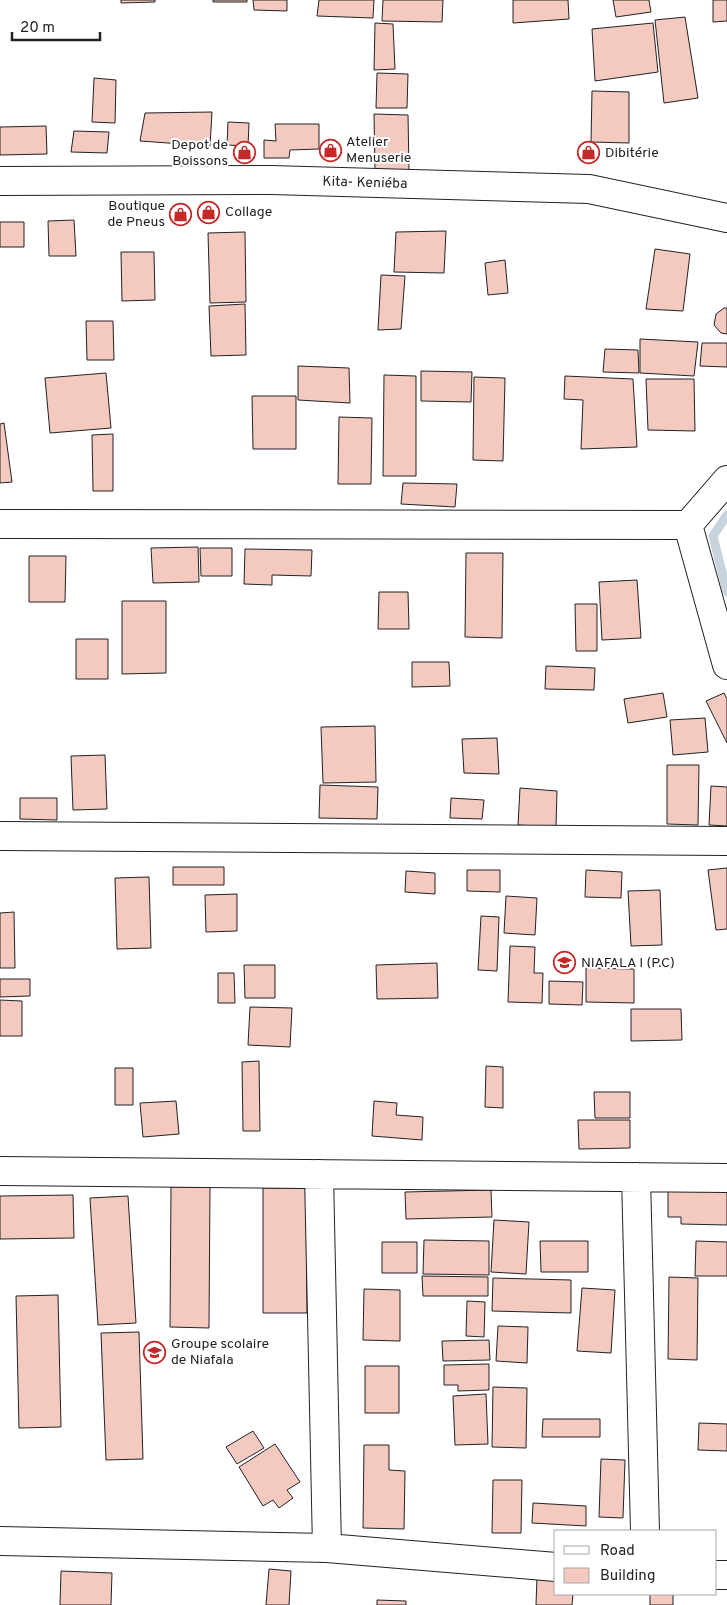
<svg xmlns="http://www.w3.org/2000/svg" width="727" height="1605" font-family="Overpass,sans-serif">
<rect width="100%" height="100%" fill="#fff"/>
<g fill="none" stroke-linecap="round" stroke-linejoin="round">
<path stroke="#c7d3dd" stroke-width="9" d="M 727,515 L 713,536 L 727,592"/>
</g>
<path fill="#f3c9c0" stroke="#222" d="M 121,0 L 155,0 L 155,2 L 121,3 Z
M 213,0 L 247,0 L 247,2 L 213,2 Z
M 253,0 L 287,0 L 287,11 L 254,10 Z
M 319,0 L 374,0 L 373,18 L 317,16 Z
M 383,0 L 443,0 L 442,22 L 382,21 Z
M 513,0 L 568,0 L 569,19 L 513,23 Z
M 613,0 L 649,0 L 651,12 L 616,17 Z
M 713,0 L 727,0 L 727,21 L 713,22 Z
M 685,17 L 698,98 L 664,103 L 655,20 Z
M 375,23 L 393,24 L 395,69 L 374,70 Z
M 653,23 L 658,72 L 595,81 L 592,29 Z
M 377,73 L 408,74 L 407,108 L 376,108 Z
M 94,78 L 116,80 L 115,123 L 92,122 Z
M 592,91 L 629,92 L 629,143 L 591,142 Z
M 212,112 L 210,146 L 140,141 L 145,113 Z
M 374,114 L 408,115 L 409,171 L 375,173 Z
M 228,122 L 249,123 L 248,146 L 227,145 Z
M 275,124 L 319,124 L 319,149 L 290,150 L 289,158 L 264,158 L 264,140 L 276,141 Z
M 46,126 L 47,154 L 0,155 L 0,127 Z
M 74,131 L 109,132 L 107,153 L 71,152 Z
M 74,220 L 76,256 L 49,256 L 48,221 Z
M 0,222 L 24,222 L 24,247 L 0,247 Z
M 446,231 L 444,273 L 394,272 L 396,232 Z
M 245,232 L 246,302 L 210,303 L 208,233 Z
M 655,249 L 690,254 L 683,311 L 646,309 Z
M 121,252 L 154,252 L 155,300 L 122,301 Z
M 505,260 L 508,293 L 488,295 L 485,263 Z
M 381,275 L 405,276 L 401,329 L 378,330 Z
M 245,304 L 246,355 L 211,356 L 209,306 Z
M 724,308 L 727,308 L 727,334 L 721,333 L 714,325 L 716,314 Z
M 86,321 L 113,321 L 114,360 L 87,360 Z
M 640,339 L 698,342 L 694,376 L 640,373 Z
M 702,343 L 727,343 L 727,367 L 700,366 Z
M 605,349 L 638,350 L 639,373 L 603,372 Z
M 298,366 L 349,368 L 350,403 L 298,400 Z
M 421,371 L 472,372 L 471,402 L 421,401 Z
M 106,373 L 111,428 L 50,433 L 45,378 Z
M 384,375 L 416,376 L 416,476 L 383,476 Z
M 565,376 L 633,379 L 637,447 L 581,449 L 583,400 L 564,399 Z
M 474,377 L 505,378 L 503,461 L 473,460 Z
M 646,379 L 694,379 L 695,431 L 648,430 Z
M 252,396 L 296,396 L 296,449 L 253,449 Z
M 339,417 L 372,418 L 371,484 L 338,484 Z
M 4,423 L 12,482 L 0,483 L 0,424 Z
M 113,434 L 113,491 L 93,491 L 92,435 Z
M 403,483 L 457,484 L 455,507 L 401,504 Z
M 198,547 L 199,582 L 153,583 L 151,548 Z
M 200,548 L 232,548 L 232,576 L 201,576 Z
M 245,549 L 312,550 L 311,576 L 272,575 L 272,585 L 244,584 Z
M 466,553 L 503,553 L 502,638 L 465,637 Z
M 29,556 L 66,556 L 65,602 L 29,602 Z
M 637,580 L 641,638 L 602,640 L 599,582 Z
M 379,592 L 408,592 L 409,629 L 378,629 Z
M 122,601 L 166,601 L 166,673 L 122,674 Z
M 575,604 L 597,604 L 597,651 L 576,651 Z
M 76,639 L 108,639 L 108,679 L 76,679 Z
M 412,662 L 449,662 L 450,686 L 412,687 Z
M 546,666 L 595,668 L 594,690 L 545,689 Z
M 663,693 L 667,717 L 628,723 L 624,699 Z
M 724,693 L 727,699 L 727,743 L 706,701 Z
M 705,718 L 708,752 L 673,755 L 670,720 Z
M 375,726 L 376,782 L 323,783 L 321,727 Z
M 497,738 L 499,774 L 464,773 L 462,739 Z
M 105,755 L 107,809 L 73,810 L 71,756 Z
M 667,765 L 699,765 L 698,825 L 667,824 Z
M 320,785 L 378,787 L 377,819 L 319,818 Z
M 711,786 L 727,787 L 727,826 L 709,825 Z
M 520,788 L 557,791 L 556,827 L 518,825 Z
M 20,798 L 57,798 L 57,820 L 20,819 Z
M 451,798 L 484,800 L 482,819 L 450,818 Z
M 173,867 L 224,867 L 224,885 L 173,885 Z
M 727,868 L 727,929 L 716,930 L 708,870 Z
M 467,870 L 500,870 L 500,892 L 467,891 Z
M 586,870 L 622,872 L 621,898 L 585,897 Z
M 406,871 L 435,873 L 435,894 L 405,892 Z
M 149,877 L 151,948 L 117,949 L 115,878 Z
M 660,890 L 662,945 L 631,946 L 628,891 Z
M 237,894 L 237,931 L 206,932 L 205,895 Z
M 506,896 L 537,898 L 535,935 L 504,933 Z
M 14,912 L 15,968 L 0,968 L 0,913 Z
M 481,916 L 499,917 L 497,971 L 478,970 Z
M 510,946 L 535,947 L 534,973 L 543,973 L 542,1003 L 508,1002 Z
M 437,963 L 438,998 L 377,999 L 376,965 Z
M 244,965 L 275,965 L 275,998 L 245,998 Z
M 586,968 L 634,969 L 634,1003 L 586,1002 Z
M 218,973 L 234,973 L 235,1003 L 218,1003 Z
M 0,979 L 30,979 L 30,996 L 0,997 Z
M 549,981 L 583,982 L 582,1005 L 549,1004 Z
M 0,1000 L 22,1001 L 22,1036 L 0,1036 Z
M 250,1007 L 292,1008 L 290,1047 L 248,1045 Z
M 631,1009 L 681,1009 L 682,1040 L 631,1041 Z
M 259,1061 L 260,1131 L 243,1131 L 242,1062 Z
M 486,1066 L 503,1067 L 503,1108 L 485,1107 Z
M 115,1068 L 133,1068 L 133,1105 L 115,1105 Z
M 594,1092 L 630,1092 L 630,1118 L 595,1118 Z
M 176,1101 L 179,1134 L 143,1137 L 140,1103 Z
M 374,1101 L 397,1103 L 396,1115 L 423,1117 L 422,1140 L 372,1136 Z
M 578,1120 L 630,1120 L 630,1148 L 579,1149 Z
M 171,1187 L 210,1187 L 209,1328 L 170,1327 Z
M 263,1188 L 306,1188 L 307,1313 L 263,1313 Z
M 491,1190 L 492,1217 L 406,1219 L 405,1192 Z
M 668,1190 L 727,1192 L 727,1225 L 681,1224 L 681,1217 L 668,1217 Z
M 73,1195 L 74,1238 L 0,1239 L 0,1196 Z
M 128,1196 L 136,1323 L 98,1325 L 90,1198 Z
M 494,1220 L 529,1222 L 526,1274 L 491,1272 Z
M 424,1240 L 489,1241 L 489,1275 L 423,1274 Z
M 540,1241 L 588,1241 L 588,1272 L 541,1272 Z
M 696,1241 L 727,1242 L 727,1276 L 695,1276 Z
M 382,1242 L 417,1242 L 417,1273 L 382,1273 Z
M 422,1276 L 488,1277 L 488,1296 L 423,1296 Z
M 669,1277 L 698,1278 L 697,1360 L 668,1359 Z
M 493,1278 L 571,1280 L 571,1313 L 492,1311 Z
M 582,1288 L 615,1290 L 611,1353 L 577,1351 Z
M 364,1289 L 400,1290 L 400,1341 L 363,1340 Z
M 58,1295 L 61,1427 L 19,1428 L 16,1296 Z
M 467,1301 L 485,1302 L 484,1337 L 466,1336 Z
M 498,1326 L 528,1327 L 527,1363 L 496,1361 Z
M 139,1332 L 143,1459 L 106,1460 L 101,1333 Z
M 489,1340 L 490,1360 L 443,1361 L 442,1341 Z
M 489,1364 L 489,1390 L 458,1391 L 458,1385 L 444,1385 L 444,1365 Z
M 365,1366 L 399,1366 L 399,1413 L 365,1413 Z
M 493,1387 L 527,1388 L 526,1448 L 492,1447 Z
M 486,1394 L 488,1444 L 455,1445 L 453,1396 Z
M 543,1419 L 600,1419 L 600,1437 L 542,1437 Z
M 699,1423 L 727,1424 L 727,1451 L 698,1450 Z
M 253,1431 L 264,1448 L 237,1464 L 226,1447 Z
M 275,1444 L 300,1482 L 287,1490 L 293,1498 L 279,1508 L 273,1500 L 263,1506 L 239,1467 Z
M 364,1445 L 389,1445 L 389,1470 L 405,1471 L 404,1529 L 363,1528 Z
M 601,1459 L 625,1460 L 623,1518 L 599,1517 Z
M 493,1480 L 522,1480 L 521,1533 L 492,1533 Z
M 533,1503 L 586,1506 L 586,1526 L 532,1523 Z
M 269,1569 L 291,1571 L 289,1605 L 266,1605 Z
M 61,1571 L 112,1573 L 111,1605 L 60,1605 Z
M 537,1576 L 556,1577 L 556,1594 L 573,1594 L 572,1605 L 536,1605 Z
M 650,1594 L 673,1594 L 673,1605 L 650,1605 Z
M 377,1600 L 406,1601 L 406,1605 L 377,1605 Z"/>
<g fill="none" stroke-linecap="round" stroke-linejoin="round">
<defs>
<path id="minor" d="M 727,480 L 688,525 L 727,665
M 0,524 L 688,525
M 0,836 L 727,841
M 0,1171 L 727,1178
M 319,1174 L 327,1548
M 636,1177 L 645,1531
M 0,1541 L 327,1548 L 556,1567
M 716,1575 L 727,1575"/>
<g id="major">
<path id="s1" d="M 0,181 L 271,180 L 589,189 L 727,218"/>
</g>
</defs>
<use href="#minor" stroke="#222" stroke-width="30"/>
<use href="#major" stroke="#222" stroke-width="30"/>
<use href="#minor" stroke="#fff" stroke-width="28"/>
<use href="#major" stroke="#fff" stroke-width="28"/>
</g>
<defs>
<symbol id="shop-ring" viewBox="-11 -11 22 22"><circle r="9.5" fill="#fff" stroke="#c62828" stroke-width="1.5"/><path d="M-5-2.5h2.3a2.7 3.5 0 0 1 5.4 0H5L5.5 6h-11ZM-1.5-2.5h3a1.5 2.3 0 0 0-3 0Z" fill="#c62828"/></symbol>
<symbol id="school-ring" viewBox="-11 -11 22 22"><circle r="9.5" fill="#fff" stroke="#c62828" stroke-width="1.5"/><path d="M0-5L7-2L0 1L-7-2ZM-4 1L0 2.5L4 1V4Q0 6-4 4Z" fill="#c62828"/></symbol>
</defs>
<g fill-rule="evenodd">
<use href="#shop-ring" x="318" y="138" width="25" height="25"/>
<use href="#shop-ring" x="232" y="140" width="25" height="25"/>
<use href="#shop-ring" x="576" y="140" width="25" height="25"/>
<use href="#shop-ring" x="196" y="200" width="25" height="25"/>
<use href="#shop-ring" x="168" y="202" width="25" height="25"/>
<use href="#school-ring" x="552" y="950" width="25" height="25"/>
<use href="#school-ring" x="142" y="1340" width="25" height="25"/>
</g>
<g text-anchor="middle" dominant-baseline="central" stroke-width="4" stroke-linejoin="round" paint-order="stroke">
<g font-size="14" fill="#222" stroke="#fff" text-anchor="start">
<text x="346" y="142">Atelier<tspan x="346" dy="16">Menuserie</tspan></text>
<text x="228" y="145" text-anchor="end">Depot de<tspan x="228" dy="16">Boissons</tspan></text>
<text x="605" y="153">Dibitérie</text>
<text x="165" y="206" text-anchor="end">Boutique<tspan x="165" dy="16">de Pneus</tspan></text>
<text x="225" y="212">Collage</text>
<text x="581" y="963">NIAFALA I (P.C)</text>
<text x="171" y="1344">Groupe scolaire<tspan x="171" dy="16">de Niafala</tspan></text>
</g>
<g font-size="14" fill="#222" stroke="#fff">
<text stroke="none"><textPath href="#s1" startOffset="365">Kita- Keniéba</textPath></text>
</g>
</g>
<rect x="554" y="1530" width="162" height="65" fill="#ffffff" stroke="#a7a7a7"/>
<rect x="564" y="1546" width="25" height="8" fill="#ffffff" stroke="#a7a7a7"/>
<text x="600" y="1555" font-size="15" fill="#222222">Road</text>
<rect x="564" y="1568" width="25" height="15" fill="#f3c9c0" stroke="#a7a7a7"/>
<text x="600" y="1580" font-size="15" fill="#222222">Building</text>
<path d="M12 32v8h88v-8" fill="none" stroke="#222222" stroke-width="2.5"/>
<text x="20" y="32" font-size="15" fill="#222222" stroke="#ffffff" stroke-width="4" paint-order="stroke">20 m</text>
</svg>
